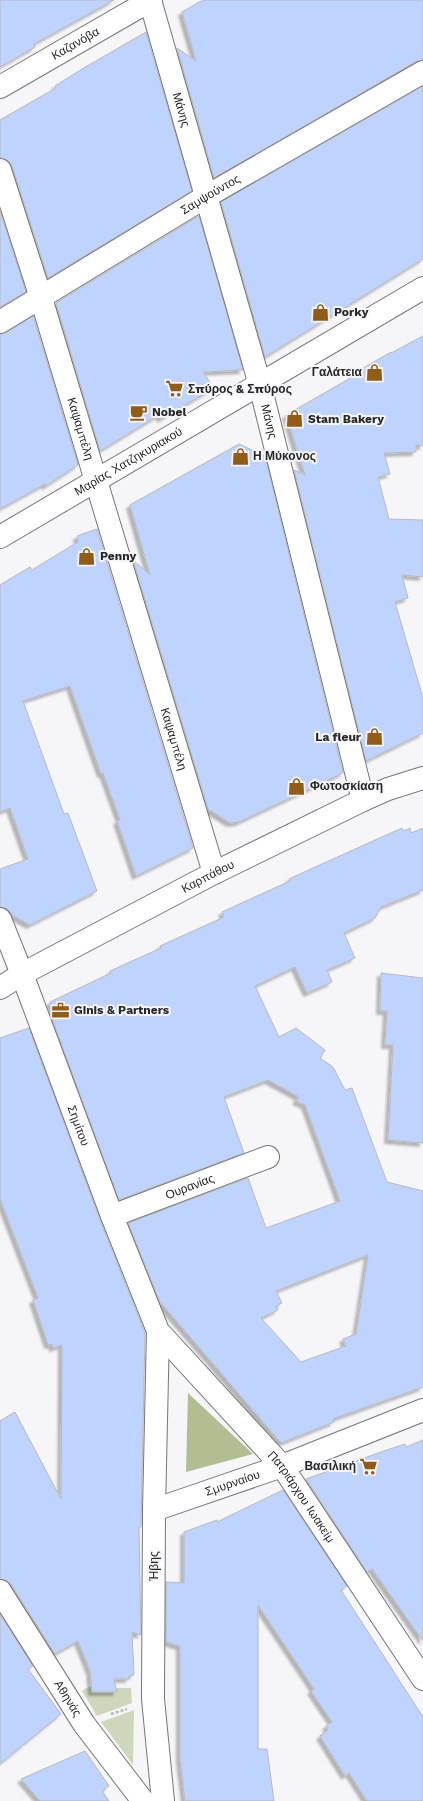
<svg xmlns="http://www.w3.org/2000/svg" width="423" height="1801" font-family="'Work Sans',sans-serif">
<defs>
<filter id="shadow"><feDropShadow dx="-3.5" dy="3.5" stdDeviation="1" flood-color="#0004"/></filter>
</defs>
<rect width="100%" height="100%" fill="#f6f6f8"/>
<path fill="#cfd7ba" d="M 90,1686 L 92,1692 L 117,1692 L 116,1688 L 131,1688 L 132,1703 L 97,1716 L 82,1691 Z
M 134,1710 L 133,1765 L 101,1722 Z"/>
<path fill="#b2be91" d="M 188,1393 L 253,1454 L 186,1472 Z"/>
<path fill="#bed4fe" stroke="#b8b9ba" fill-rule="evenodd" filter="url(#shadow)" d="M 0,0 L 114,0 L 34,44 L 35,47 L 0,67 Z
M 203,0 L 423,0 L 423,60 L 417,61 L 214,178 L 177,48 L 196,61 L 182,12 Z
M 146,32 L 192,191 L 48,278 L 12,166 L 8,161 L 0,158 L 0,120 L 56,88 L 55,86 L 84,68 Z
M 423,86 L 423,259 L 265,357 L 221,202 Z
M 0,211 L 26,292 L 0,307 Z
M 199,216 L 243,370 L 203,372 L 214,388 L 161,419 L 159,415 L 100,451 L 56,303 Z
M 33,316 L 78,465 L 46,486 L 45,484 L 0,509 L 0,334 L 6,333 Z
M 423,336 L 423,446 L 416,445 L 416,452 L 384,453 L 390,474 L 378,477 L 389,519 L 423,520 L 423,577 L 402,575 L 408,598 L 395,602 L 423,698 L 423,733 L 366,761 L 294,470 L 305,475 L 286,415 L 361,372 L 360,370 L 391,352 L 391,353 Z
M 239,444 L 265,456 L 343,773 L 239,822 L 230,823 L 208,809 L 133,560 L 150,575 L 130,505 Z
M 97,529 L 193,848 L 136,876 L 117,821 L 120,820 L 103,773 L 101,774 L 70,686 L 23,701 L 64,814 L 68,813 L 97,891 L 30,925 L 12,915 L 7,909 L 0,907 L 0,869 L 28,859 L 10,808 L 0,812 L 0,585 L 30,567 L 32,570 L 78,542 L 77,536 Z
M 402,828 L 403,831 L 410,828 L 411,833 L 423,828 L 423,890 L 381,907 L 375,918 L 344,933 L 355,958 L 327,970 L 332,982 L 307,993 L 295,967 L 255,986 L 279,1037 L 296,1028 L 325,1050 L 320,1058 L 333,1067 L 345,1090 L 352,1088 L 387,1182 L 423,1191 L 423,1387 L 333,1419 L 334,1422 L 281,1443 L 160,1302 L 128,1223 L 248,1178 L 266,1228 L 340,1201 L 305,1105 L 296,1101 L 299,1097 L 268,1080 L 224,1097 L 244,1153 L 119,1200 L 52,1019 L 56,1018 L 50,1002 L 111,973 L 110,971 L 161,948 L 160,946 L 224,917 L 222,912 L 290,881 L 289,879 L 313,868 ZM 368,1255 L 356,1334 L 343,1339 L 346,1346 L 301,1362 L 261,1318 L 278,1310 L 276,1306 L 282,1303 L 276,1291 Z
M 381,973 L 423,978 L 423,1143 L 388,1140 L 393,1045 L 385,1045 L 387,1011 L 380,1011 Z
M 29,1028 L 100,1220 L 145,1333 L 141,1527 L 139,1527 L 141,1635 L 132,1632 L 134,1675 L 129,1676 L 129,1679 L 114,1679 L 117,1692 L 92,1692 L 90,1671 L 78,1641 L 55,1654 L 11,1584 L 6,1580 L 0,1579 L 0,1421 L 15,1412 L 61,1499 L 62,1345 L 53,1348 L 52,1344 L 48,1345 L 33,1300 L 38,1298 L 0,1199 L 0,1038 Z
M 423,1440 L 423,1641 L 372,1569 L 367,1572 L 306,1479 L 381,1452 L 405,1444 L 406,1447 Z
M 283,1490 L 347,1586 L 341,1590 L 423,1717 L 423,1801 L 367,1801 L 349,1773 L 345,1776 L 320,1736 L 328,1730 L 326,1726 L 332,1722 L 311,1691 L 314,1689 L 258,1605 L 258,1749 L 267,1749 L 274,1801 L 185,1801 L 180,1759 L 180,1646 L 166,1642 L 166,1582 L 184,1583 L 184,1532 L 217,1520 L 217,1522 Z
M 0,1614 L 33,1666 L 28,1669 L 61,1714 L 0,1764 Z
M 85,1751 L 109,1786 L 102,1791 L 109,1801 L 40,1801 L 21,1779 Z"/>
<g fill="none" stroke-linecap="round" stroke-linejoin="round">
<defs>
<g id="minor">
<path id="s1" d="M 150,0 L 260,385 L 363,800"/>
<path id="s2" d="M 0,87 L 151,0"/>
<path id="s3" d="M 0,170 L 41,298 L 214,873"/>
<path id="s4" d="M 0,322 L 207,196 L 423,72"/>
<path id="s5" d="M 0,919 L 22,974 L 112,1216 L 158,1331 L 282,1466 L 423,1679"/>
<path id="s6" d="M 112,1216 L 268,1157"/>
<path d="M 158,1331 L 154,1510 L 153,1699 L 163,1801"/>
<path id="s7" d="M 154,1510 L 282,1466 L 423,1410"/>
<path id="s8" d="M 0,1591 L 84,1724 L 143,1801"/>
</g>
<g id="tertiary">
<path id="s9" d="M 0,537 L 423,288"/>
<path id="s10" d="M 0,988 L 22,974 L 214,873 L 363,800 L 388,789 L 423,778"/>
</g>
</defs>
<use href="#minor" stroke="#757677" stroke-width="24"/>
<use href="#tertiary" stroke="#757677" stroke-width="24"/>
<path stroke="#b6b6b8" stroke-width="2.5" stroke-dasharray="3 2" stroke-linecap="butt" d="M 111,1714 L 127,1709"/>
<use href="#minor" stroke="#fff" stroke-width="22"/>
<use href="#tertiary" stroke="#fff" stroke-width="22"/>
</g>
<defs>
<symbol id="shop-bare" viewBox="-9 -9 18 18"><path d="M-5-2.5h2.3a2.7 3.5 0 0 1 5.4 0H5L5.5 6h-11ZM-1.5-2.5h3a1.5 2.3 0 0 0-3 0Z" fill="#935c14" stroke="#f6f6f8" stroke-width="2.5" paint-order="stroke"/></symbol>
<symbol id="supermarket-bare" viewBox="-9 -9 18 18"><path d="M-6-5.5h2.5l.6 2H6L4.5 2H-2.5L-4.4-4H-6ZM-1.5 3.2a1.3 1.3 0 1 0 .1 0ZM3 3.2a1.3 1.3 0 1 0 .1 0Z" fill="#935c14" stroke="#f6f6f8" stroke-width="2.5" paint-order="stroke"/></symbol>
<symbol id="cafe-bare" viewBox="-9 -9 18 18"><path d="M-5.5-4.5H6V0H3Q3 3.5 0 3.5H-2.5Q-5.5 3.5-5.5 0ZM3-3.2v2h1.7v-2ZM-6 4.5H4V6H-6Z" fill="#935c14" stroke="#f6f6f8" stroke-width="2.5" paint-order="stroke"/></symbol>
<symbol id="office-bare" viewBox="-9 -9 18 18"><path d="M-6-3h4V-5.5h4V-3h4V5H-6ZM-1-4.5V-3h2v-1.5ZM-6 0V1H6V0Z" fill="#935c14" stroke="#f6f6f8" stroke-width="2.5" paint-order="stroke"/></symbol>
</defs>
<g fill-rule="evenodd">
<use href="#shop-bare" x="308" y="300" width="25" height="25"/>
<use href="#shop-bare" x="362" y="360" width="25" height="25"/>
<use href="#supermarket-bare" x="162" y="376" width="25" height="25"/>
<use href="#cafe-bare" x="126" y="400" width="25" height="25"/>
<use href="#shop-bare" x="282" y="406" width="25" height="25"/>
<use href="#shop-bare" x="228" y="444" width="25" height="25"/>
<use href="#shop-bare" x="74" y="544" width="25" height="25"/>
<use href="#shop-bare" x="362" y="724" width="25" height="25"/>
<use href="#shop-bare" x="284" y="774" width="25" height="25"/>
<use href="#office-bare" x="48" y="998" width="25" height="25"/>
<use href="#supermarket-bare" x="356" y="1454" width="25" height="25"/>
</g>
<g text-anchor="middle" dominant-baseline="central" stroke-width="4" stroke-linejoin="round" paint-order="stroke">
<g font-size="12" fill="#262727" stroke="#f6f6f8">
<text stroke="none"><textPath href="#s2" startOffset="87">Καζανόβα</textPath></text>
<text stroke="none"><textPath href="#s1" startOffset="114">Μάνης</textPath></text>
<text stroke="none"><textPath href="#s4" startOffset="246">Σαμψούντος</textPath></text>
<text stroke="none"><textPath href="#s1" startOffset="438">Μάνης</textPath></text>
<text stroke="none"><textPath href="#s3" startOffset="271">Καψαμπέλη</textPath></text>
<text stroke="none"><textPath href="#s9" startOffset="149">Μαρίας Χατζηκυριακού</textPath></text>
<text stroke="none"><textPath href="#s3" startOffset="595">Καψαμπέλη</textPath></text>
<text stroke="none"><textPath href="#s10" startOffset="236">Καρπάθου</textPath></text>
<text stroke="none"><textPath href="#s5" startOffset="221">Σημίτου</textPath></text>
<text stroke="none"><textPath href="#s6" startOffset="83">Ουρανίας</textPath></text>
<text stroke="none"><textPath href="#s7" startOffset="83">Σμυρναίου</textPath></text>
<text stroke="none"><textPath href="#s5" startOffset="661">Πατριάρχου Ιωακείμ</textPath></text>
<text transform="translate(154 1566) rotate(-90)">Ήβης</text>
<text stroke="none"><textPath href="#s8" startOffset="127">Αθηνάς</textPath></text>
</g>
<g font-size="12" font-weight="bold" fill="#262727" stroke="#f6f6f8" text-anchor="start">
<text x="334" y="312">Porky</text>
<text x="362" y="372" text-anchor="end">Γαλάτεια</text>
<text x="188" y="389">Σπύρος &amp; Σπύρος</text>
<text x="152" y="412">Nobel</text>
<text x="308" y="419">Stam Bakery</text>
<text x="253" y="456">Η Μύκονος</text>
<text x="100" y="556">Penny</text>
<text x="361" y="737" text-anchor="end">La fleur</text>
<text x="310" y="786">Φωτοσκίαση</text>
<text x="74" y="1010">Ginis &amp; Partners</text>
<text x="356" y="1466" text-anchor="end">Βασιλική</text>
</g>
</g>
</svg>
